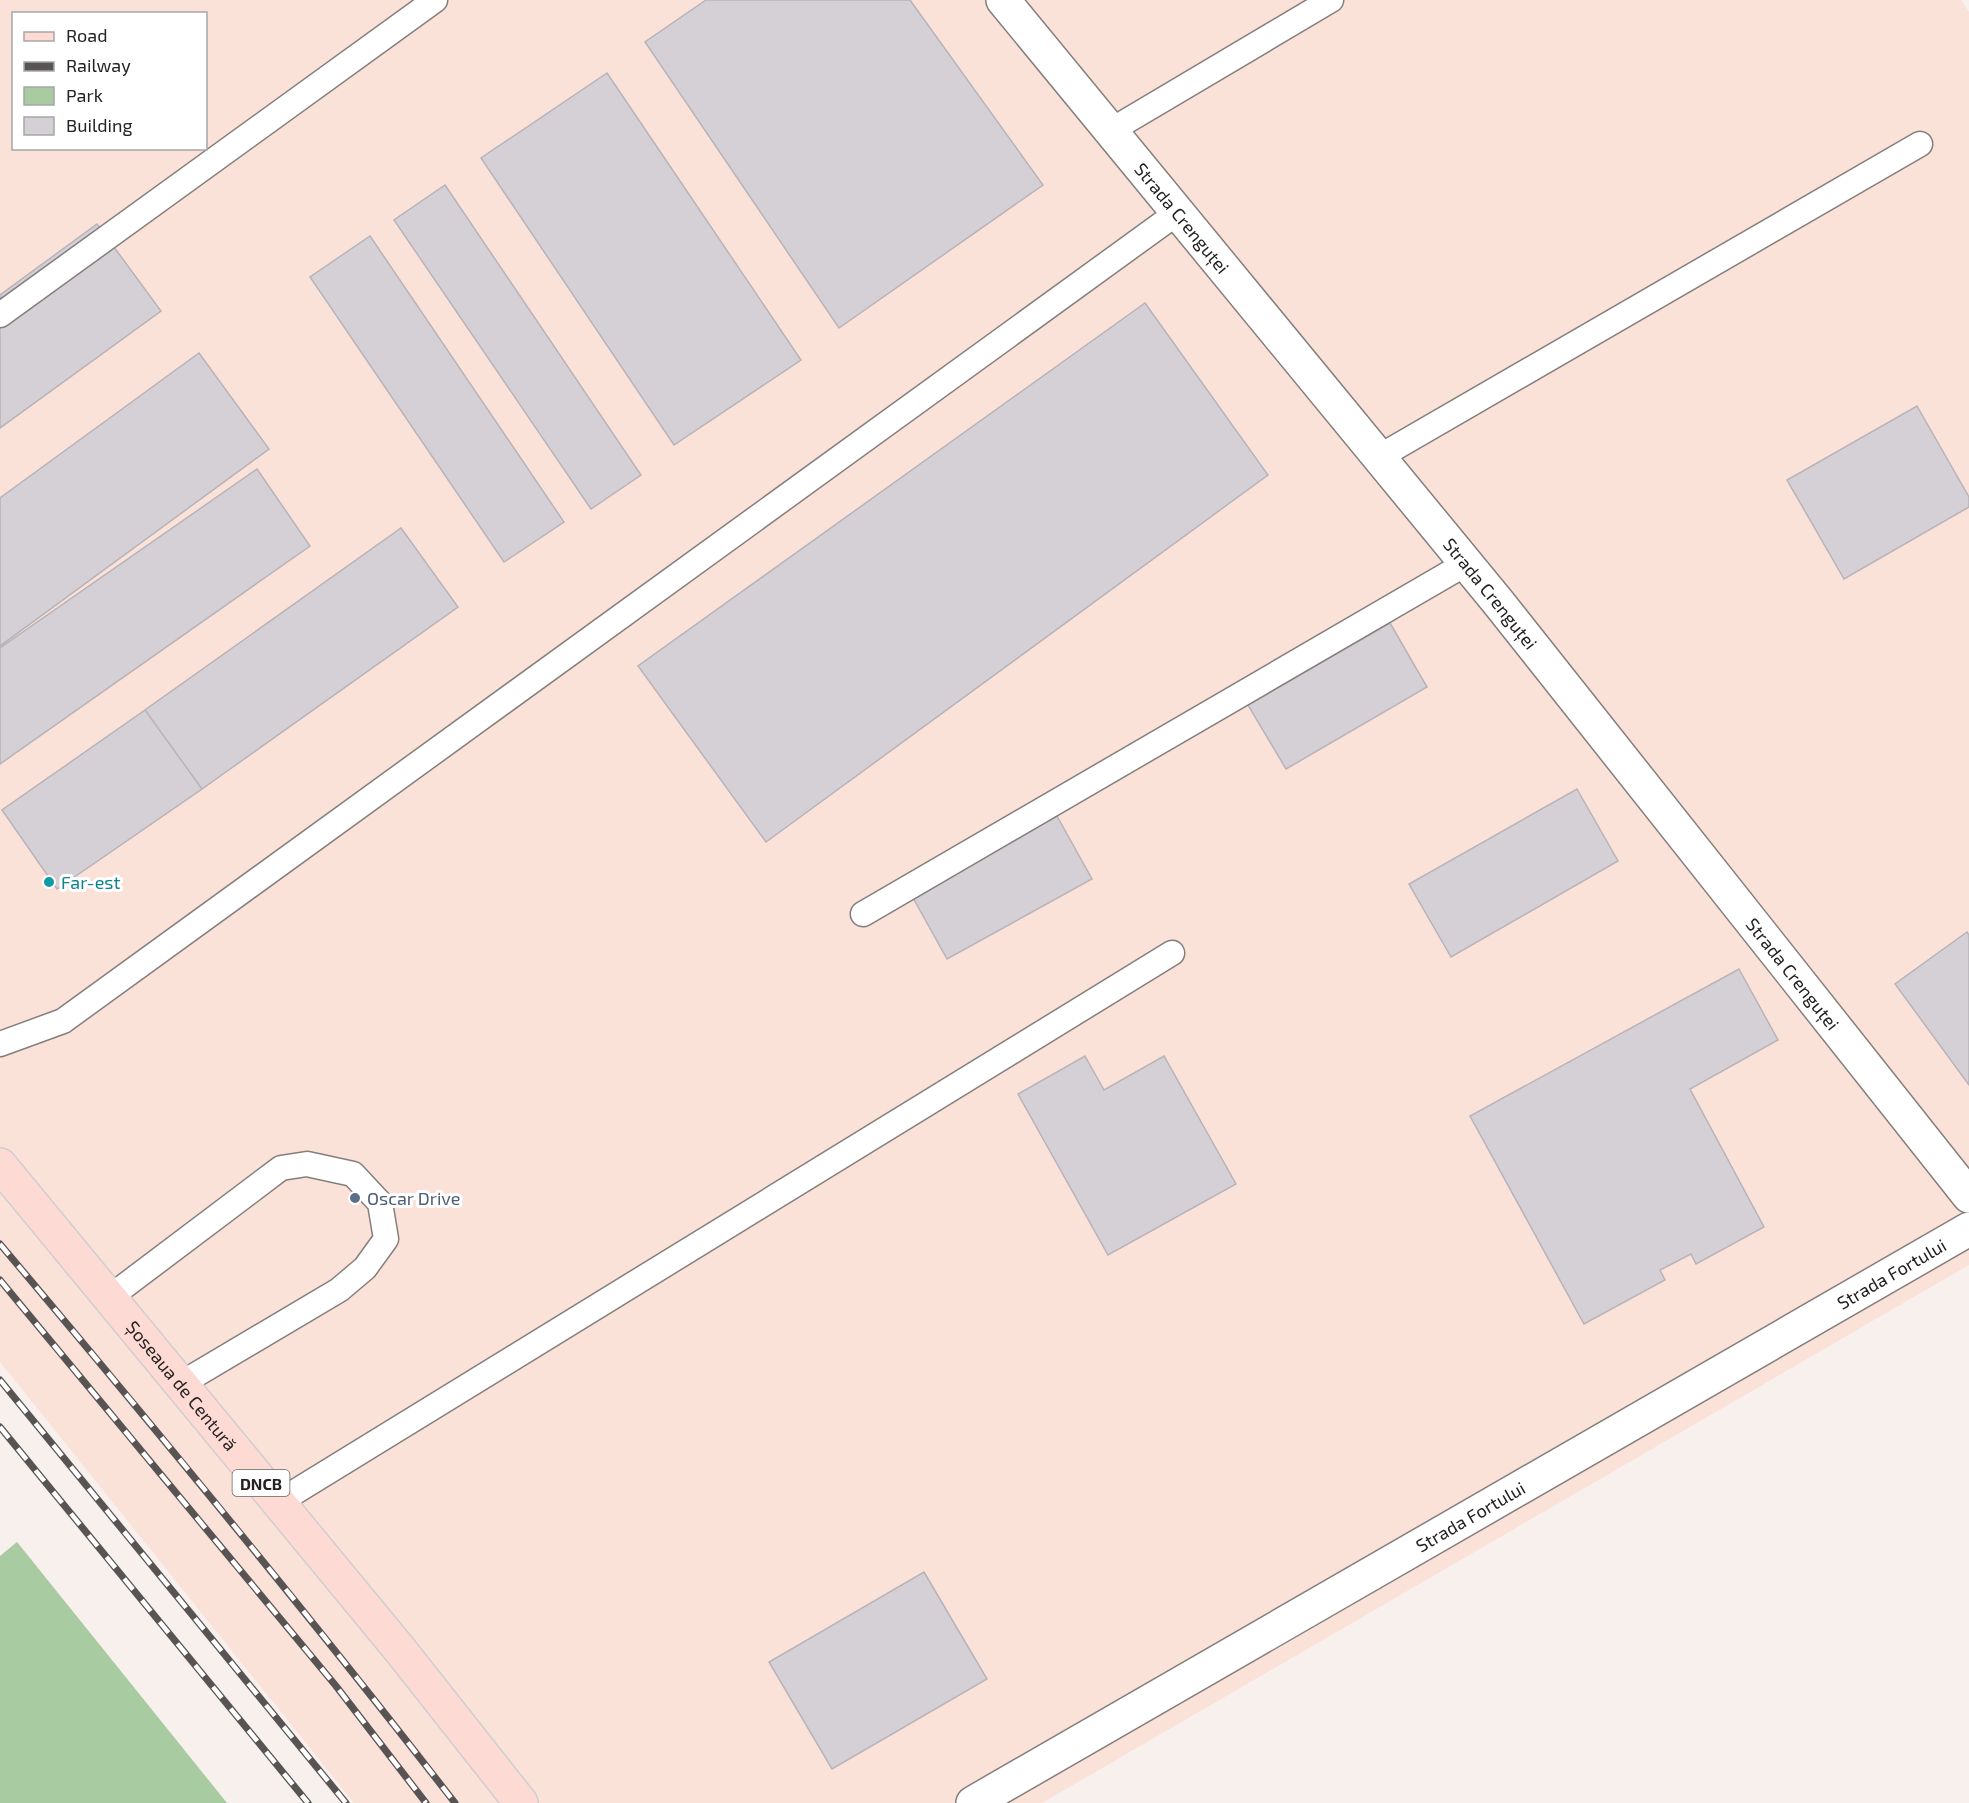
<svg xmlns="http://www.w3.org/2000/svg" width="1969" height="1803" font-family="'Exo 2',sans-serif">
<rect width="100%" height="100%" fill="#f7f0ed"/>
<path fill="#fbe2d9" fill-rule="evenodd" d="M 0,0 L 1961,0 L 1969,12 L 1969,1265 L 1042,1803 L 354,1803 L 0,1362 ZM 14,14 L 206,14 L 206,148 L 14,148 Z"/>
<path fill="#a8cba2" d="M 17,1542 L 227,1803 L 0,1803 L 0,1556 Z"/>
<path fill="#d5d0d5" stroke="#b7b3b8" stroke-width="1.5" d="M 706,0 L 910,0 L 1043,185 L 839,328 L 645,42 Z
M 607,73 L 801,360 L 674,445 L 481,158 Z
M 445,185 L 641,475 L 591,509 L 394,220 Z
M 97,224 L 161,311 L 0,428 L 0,295 Z
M 370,236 L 564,522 L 504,562 L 310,277 Z
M 1145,303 L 1268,475 L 766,842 L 638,666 Z
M 199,353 L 269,449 L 0,646 L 0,498 Z
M 1917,406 L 1969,497 L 1969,507 L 1844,579 L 1787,480 Z
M 257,469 L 310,546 L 0,764 L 0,648 Z
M 401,528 L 458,607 L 202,789 L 145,710 Z
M 1390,623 L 1427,687 L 1286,769 L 1248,705 Z
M 145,710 L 202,789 L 57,889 L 2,810 Z
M 1577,789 L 1618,861 L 1451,957 L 1409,884 Z
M 1057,816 L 1092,879 L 947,959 L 912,896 Z
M 1967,932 L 1969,935 L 1969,1085 L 1895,984 Z
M 1739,969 L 1778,1040 L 1690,1089 L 1764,1227 L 1696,1264 L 1691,1254 L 1660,1270 L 1665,1280 L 1584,1324 L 1470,1116 Z
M 1085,1056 L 1104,1090 L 1164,1056 L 1236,1184 L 1108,1255 L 1018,1094 Z
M 924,1572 L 987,1679 L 832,1769 L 769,1662 Z"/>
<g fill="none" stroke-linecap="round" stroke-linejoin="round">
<defs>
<path id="service" d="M 1110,131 L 1331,0
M 0,315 L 435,0
M 1379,457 L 1920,144
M 863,914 L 1467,563
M 0,1044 L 63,1021 L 1177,213
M 110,1297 L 281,1168 L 307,1164 L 353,1174 L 380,1203 L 386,1239 L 365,1268 L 339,1290 L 182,1383
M 277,1503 L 1172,953"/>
<g id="minor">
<path id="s1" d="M 1003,0 L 1498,602 L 1969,1196"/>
<path id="s2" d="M 973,1803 L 1969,1229"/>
</g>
<g id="primary">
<path id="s3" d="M 0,1165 L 401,1651 L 521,1803"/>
</g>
</defs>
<use href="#service" stroke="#857f7c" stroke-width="27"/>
<use href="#minor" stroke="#857f7c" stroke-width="36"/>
<use href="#primary" stroke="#cfcece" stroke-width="36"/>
<use href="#service" stroke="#fff" stroke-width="24"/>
<use href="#minor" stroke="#fff" stroke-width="33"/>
<use href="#primary" stroke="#fedad4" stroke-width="33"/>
<defs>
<path id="rail" d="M 0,1244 C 155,1428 308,1613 455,1803
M 0,1280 L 336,1686 L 426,1803
M 0,1380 L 346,1803
M 0,1427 L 308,1803"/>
</defs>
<use href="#rail" stroke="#585453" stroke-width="7"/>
<use href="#rail" stroke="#fff" stroke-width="4.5" stroke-dasharray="14" stroke-linecap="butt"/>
</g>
<circle fill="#0f9aa8" stroke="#fff" stroke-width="2" cx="49" cy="882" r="6"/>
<circle fill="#5c6f8a" stroke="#fff" stroke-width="2" cx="355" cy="1198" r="6"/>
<g text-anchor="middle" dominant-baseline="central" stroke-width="6" stroke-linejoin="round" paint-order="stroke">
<rect fill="#fff" stroke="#666463" stroke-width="1.5" x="232.5" y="1470" width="57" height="26" rx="4.5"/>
<g font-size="16" font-weight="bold" fill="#242120">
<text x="261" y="1483">DNCB</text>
</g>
<g font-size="18" fill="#242120" stroke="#fff">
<text stroke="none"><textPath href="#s1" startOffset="282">Strada Crenguței</textPath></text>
<text stroke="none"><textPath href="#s1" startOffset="768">Strada Crenguței</textPath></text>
<text stroke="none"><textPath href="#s1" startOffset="1254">Strada Crenguței</textPath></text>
<text stroke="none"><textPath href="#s2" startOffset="1060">Strada Fortului</textPath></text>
<text stroke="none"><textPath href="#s3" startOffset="286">Șoseaua de Centură</textPath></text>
<text stroke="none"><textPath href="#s2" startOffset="574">Strada Fortului</textPath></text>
</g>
<g font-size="18" fill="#0d838f" stroke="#fff" text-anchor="start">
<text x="61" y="882">Far-est</text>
</g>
<g font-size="18" fill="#4e5e75" stroke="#fff" text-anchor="start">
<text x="367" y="1198">Oscar Drive</text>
</g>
</g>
<rect x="12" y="12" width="195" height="138" fill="#ffffff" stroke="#a7a6a6" stroke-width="1.5"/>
<rect x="24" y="32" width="30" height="9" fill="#fedad4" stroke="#a7a6a6" stroke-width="1.5"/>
<text x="66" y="42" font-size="18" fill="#242120">Road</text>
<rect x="24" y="62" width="30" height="9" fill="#585453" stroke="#a7a6a6" stroke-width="1.5"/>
<text x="66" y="72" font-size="18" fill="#242120">Railway</text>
<rect x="24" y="87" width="30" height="18" fill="#a8cba2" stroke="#a7a6a6" stroke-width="1.5"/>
<text x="66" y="102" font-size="18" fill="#242120">Park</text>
<rect x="24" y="117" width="30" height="18" fill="#d5d0d5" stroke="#a7a6a6" stroke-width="1.5"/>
<text x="66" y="132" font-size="18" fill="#242120">Building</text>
</svg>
